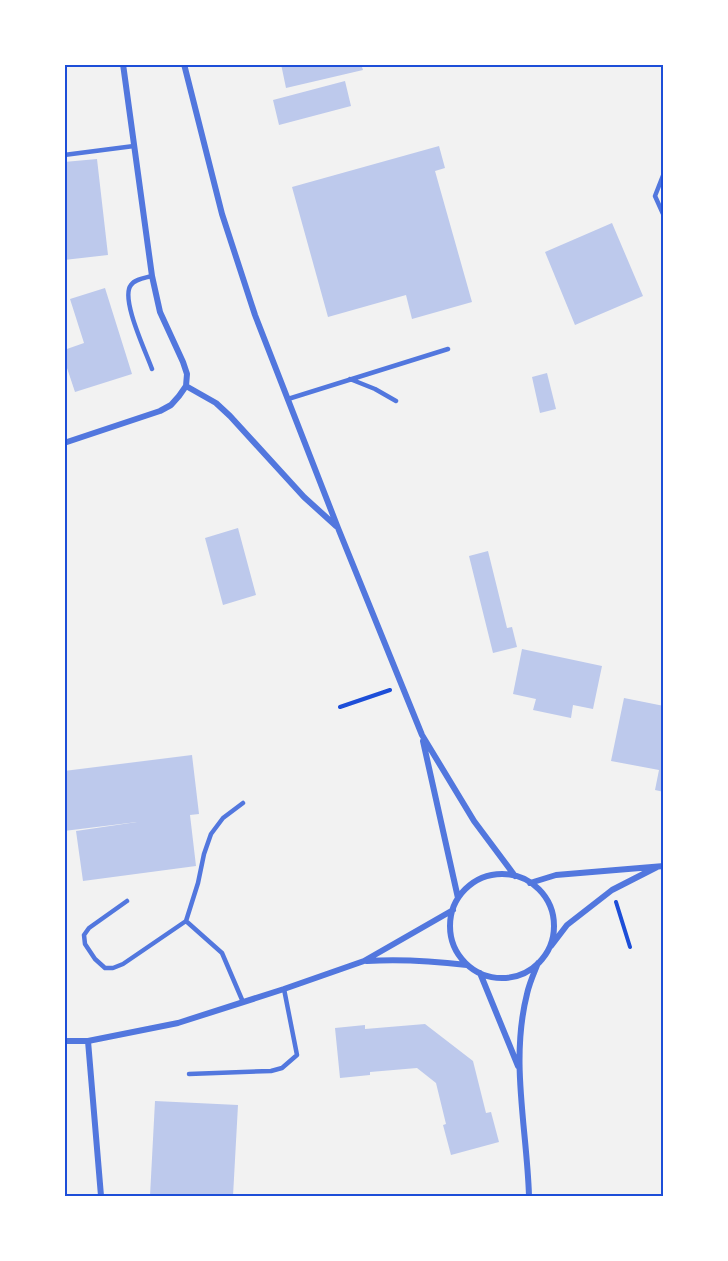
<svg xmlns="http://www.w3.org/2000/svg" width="728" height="1261" font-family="Ubuntu,sans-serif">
<rect width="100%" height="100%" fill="#f2f2f2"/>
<path fill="#bdc9ec" d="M 281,64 L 361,64 L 363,70 L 286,88 Z
M 345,81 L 351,106 L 279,125 L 273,100 Z
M 439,146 L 445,168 L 435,171 L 472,302 L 412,319 L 406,295 L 328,317 L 292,187 Z
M 97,159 L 108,255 L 64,260 L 64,162 Z
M 612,223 L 643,296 L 575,325 L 545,252 Z
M 105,288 L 132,374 L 75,392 L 64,359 L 64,350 L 84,343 L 70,299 Z
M 547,373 L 556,409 L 540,413 L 532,377 Z
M 238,528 L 256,595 L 223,605 L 205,538 Z
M 488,551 L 507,628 L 512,627 L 517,647 L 493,653 L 469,556 Z
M 522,649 L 602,666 L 593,709 L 573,705 L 571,718 L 533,710 L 536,699 L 513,694 Z
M 624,698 L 664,706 L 664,792 L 655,790 L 659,770 L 611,761 Z
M 192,755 L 199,814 L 190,815 L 196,866 L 83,881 L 76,831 L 137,822 L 64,831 L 64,771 Z
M 425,1024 L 473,1061 L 486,1113 L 491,1112 L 499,1142 L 451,1155 L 443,1125 L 446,1124 L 436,1083 L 417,1068 L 370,1072 L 370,1075 L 340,1078 L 335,1028 L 365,1025 L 365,1029 Z
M 155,1101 L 238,1105 L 233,1196 L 150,1196 Z"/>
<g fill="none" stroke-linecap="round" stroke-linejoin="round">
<path stroke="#1d4ed8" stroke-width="4" d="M 340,707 L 390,690
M 616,902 L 630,947"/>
<path stroke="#5277de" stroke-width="4.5" d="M 64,155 L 134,146
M 664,173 L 655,196 L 664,216
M 152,276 C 145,278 135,279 131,285 C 120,298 146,352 152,369
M 350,379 L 375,389 L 396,401
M 288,399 L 448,349
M 127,901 L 89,928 L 84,935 L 85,944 L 95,959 L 105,968 L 113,968 L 123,964 L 186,921 L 198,883 L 204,854 L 211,834 L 223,818 L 243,803
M 186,921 L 222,953 L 243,1002
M 189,1074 L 271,1071 L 282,1068 L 297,1055 L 284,989"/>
<path stroke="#5277de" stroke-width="6" d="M 184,64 L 222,214 L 255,315 L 338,528 L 422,735 L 474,821 L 515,876
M 186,386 L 216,403 L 230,416 L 304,497 L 336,526
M 64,443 L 160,411 L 171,405 L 179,396 L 186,386 L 187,374 L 183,362 L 160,312 L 152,276 L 123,64
M 423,741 L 458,898
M450 926a52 52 0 1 1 104 0a52 52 0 1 1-104 0Z
M 530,883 L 556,875 L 664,866
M 551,946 L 567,925 L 612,890 L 657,867
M 367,961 C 401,959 433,961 467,965
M 480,973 L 518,1066
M 64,1041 L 88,1041 L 178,1023 L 284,989 L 364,961 L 453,910
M 88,1041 L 101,1196
M 529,1196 C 527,1129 510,1061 527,994 C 529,984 534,973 538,963"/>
</g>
<rect width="728" height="1261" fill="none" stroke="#ffffff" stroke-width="132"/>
<rect x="66" y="66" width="596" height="1129" fill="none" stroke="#1d4ed8" stroke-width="2"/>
</svg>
